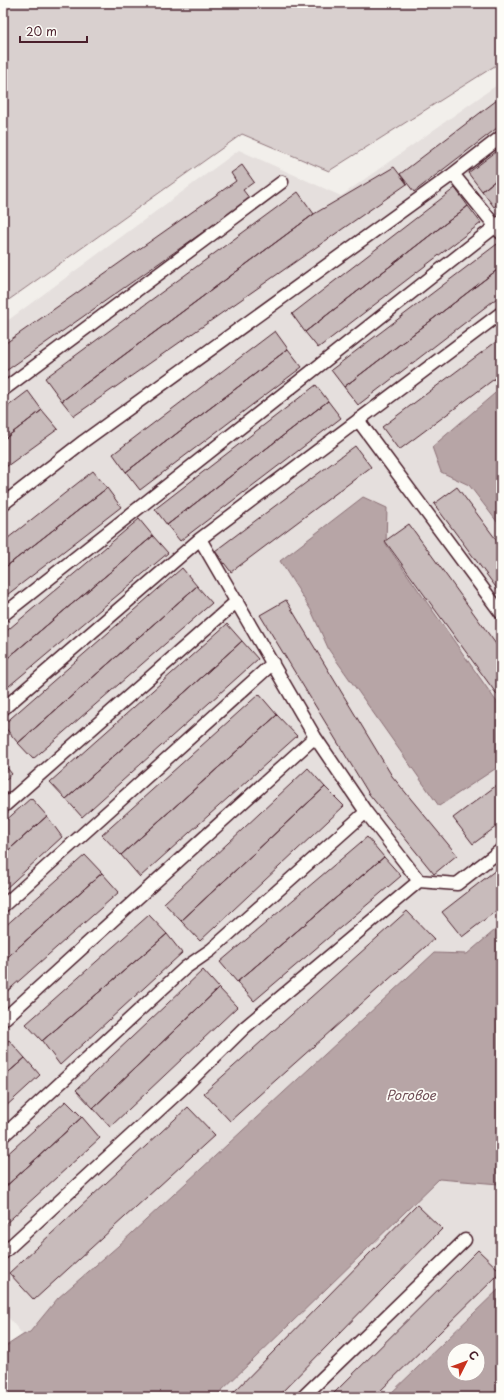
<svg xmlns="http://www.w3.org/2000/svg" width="504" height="1400" font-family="'Playpen Sans',sans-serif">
<rect width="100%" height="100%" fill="#f2efeb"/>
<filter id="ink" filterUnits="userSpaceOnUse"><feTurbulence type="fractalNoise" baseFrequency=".025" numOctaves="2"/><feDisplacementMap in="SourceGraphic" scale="8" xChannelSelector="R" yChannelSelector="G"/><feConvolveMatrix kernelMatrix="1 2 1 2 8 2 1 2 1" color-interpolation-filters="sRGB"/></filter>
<g filter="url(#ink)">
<path fill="#e5dfdd" d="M 501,82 L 501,388 L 432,447 L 441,472 L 469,485 L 501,527 L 501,708 L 386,544 L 280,561 L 311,610 L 329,650 L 439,805 L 501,765 L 501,925 L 467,954 L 434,953 L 118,1246 L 58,1298 L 30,1332 L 23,1335 L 3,1311 L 3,324 L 239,150 L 341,196 Z
M 439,1179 L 500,1184 L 501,1187 L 501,1287 L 387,1397 L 215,1397 Z"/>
<path fill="#d9d0cf" stroke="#92787d" d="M 3,3 L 501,3 L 501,62 L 329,171 L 242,134 L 3,304 Z"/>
<path fill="#b7a5a6" stroke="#8b6f75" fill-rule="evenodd" d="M 501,388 L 501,527 L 469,485 L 441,472 L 432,447 Z
M 363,497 L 387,508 L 386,544 L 501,708 L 501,765 L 439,806 L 329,650 L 311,610 L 280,561 Z
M 501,925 L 501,1187 L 499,1184 L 439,1179 L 215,1397 L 3,1397 L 3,1348 L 23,1335 L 30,1332 L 58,1298 L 118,1246 L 434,953 L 467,954 Z
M 501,1287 L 501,1397 L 387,1397 ZM 454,1350 L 478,1350 L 478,1374 L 454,1374 Z"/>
<path fill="#c8bbbb" stroke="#4a1f2b" d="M 501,97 L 501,125 L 414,192 L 400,174 Z
M 501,148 L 501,176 L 482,191 L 468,173 Z
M 242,165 L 254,182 L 243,190 L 250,199 L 3,373 L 3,345 L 236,181 L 231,173 Z
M 394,167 L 407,184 L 74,416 L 62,401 L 314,214 Z
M 501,176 L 501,201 L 494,207 L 482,191 Z
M 455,188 L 468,206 L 305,332 L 292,314 Z
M 298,192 L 314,214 L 62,401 L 45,378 Z
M 468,206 L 481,223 L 318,348 L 305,332 Z
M 497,244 L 501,250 L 501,267 L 344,387 L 331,370 Z
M 501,267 L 501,295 L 358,405 L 344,387 Z
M 275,331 L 288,349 L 126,472 L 113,454 Z
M 501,338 L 501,374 L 399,450 L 382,427 Z
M 288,349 L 302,367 L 140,490 L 126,472 Z
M 316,385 L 328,401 L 167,525 L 155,509 Z
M 28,391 L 42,410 L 3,440 L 3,410 Z
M 328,401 L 341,418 L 180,541 L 167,525 Z
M 42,410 L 58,429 L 3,469 L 3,440 Z
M 355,446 L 371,467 L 231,572 L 215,551 Z
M 93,471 L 107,488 L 3,569 L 3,542 Z
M 457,487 L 501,546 L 501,594 L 434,504 Z
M 107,488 L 121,507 L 3,598 L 3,569 Z
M 139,519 L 153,536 L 3,662 L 3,634 Z
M 409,524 L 501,651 L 501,700 L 385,541 Z
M 153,536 L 168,553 L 3,691 L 3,662 Z
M 182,568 L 197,586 L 18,743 L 3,725 Z
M 197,586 L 212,603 L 33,759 L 18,743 Z
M 286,600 L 392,776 L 457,855 L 434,874 L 369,794 L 260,615 Z
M 227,624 L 242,641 L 66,799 L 50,782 Z
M 242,641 L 258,659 L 82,817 L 66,799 Z
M 259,694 L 277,715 L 121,855 L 102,835 Z
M 277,715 L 297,736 L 140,877 L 121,855 Z
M 3,763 L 12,774 L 3,782 Z
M 308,768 L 325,787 L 181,921 L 164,903 Z
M 501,782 L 501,823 L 473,844 L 453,818 Z
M 325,787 L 344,806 L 200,941 L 181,921 Z
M 31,798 L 47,816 L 3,855 L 3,823 Z
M 47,816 L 62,837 L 3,891 L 3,855 Z
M 367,837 L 384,857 L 237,982 L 220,962 Z
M 85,855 L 102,873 L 3,961 L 3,928 Z
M 384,857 L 401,876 L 254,1001 L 237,982 Z
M 501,866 L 501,907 L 462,937 L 442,912 Z
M 102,873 L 119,892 L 3,995 L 3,961 Z
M 407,911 L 434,939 L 230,1121 L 204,1093 Z
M 149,915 L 167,934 L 42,1041 L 26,1024 Z
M 167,934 L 182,953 L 60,1065 L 42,1041 Z
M 203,970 L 219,988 L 93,1108 L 76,1090 Z
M 219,988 L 237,1007 L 110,1127 L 93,1108 Z
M 9,1040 L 25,1058 L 3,1077 L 3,1045 Z
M 25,1058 L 40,1075 L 3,1109 L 3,1077 Z
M 66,1101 L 82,1117 L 3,1189 L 3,1158 Z
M 188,1107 L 215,1135 L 34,1300 L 9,1273 Z
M 82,1117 L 100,1138 L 3,1226 L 3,1189 Z
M 417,1205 L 442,1229 L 277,1397 L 229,1397 Z
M 478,1250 L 501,1272 L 374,1397 L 330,1397 Z"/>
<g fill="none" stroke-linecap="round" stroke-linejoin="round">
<defs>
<path id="service" d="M 453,174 L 501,233
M 3,390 L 282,182
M 358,420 L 501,613
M 3,504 L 84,441 L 453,174 L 501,137
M 200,539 L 315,737 L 366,812
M 3,615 L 501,222
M 3,709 L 200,539 L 501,313
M 3,807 L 237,601
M 3,906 L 273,663
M 3,1020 L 315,737
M 3,1136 L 185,968 L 211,950 L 366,812 L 419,881 L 457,884 L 501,850
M 3,1253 L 184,1087 L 244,1028 L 419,881
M 303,1397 L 465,1240"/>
</defs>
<use href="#service" stroke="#4a1f2b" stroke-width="15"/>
<use href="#service" stroke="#fdfcf7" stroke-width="12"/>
</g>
</g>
<g text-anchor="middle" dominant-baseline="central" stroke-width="3.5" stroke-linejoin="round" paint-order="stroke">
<g font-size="13" font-style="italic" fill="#704e56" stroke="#fdfcf7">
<text x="411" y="1094">Роговое</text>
</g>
</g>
<rect width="504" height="1400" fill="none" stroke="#fdfcf7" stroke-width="16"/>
<rect x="8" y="8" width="488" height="1384" fill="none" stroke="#4a1f2b" stroke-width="1.5" filter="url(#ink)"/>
<g transform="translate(466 1362) rotate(48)"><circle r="19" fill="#fdfcf7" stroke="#b5a4a5"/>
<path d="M0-3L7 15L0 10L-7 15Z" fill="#c8321e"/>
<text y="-6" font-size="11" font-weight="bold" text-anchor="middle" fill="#4a1f2b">С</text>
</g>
<path d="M20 36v6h67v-6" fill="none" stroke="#4a1f2b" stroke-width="2"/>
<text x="26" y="36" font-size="12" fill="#4a1f2b" stroke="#fdfcf7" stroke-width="3" paint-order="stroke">20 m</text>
</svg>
